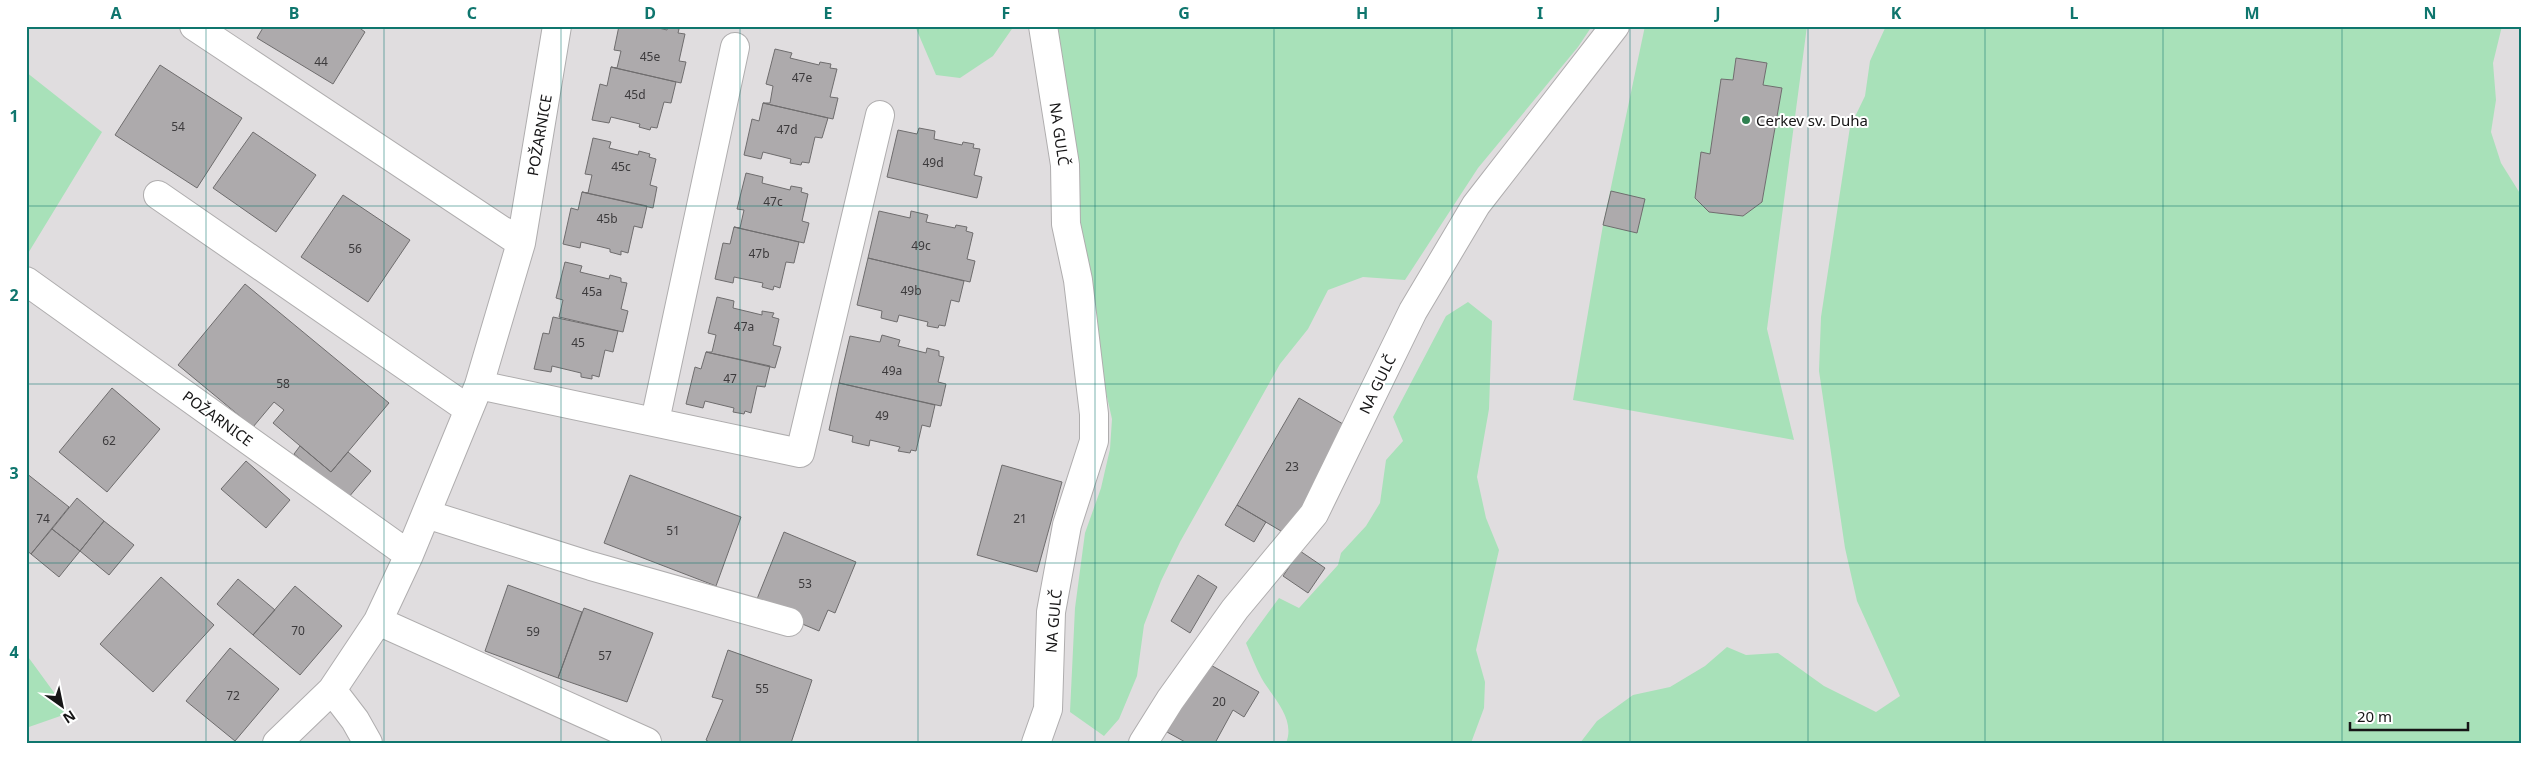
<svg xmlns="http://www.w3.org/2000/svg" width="2547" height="769" font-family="'Noto Sans',sans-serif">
<rect width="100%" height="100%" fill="#e0dddf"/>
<path fill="#a8e1b9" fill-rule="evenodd" d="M 915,26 L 1014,26 L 993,56 L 960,78 L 936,75 Z
M 1054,26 L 1592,26 L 1578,47 L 1478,168 L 1405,280 L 1363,277 L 1328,290 L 1308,329 L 1280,364 L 1180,542 L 1161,581 L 1144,625 L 1137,676 L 1119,719 L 1104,736 L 1070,712 L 1075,608 L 1085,533 L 1101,488 L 1110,449 L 1112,419 L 1093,335 Z
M 1645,26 L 1807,26 L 1767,329 L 1794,440 L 1573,400 L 1603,225 ZM 1736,58 L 1767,63 L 1763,85 L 1782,89 L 1762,202 L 1743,216 L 1709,212 L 1695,198 L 1701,153 L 1710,154 L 1721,79 L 1733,80 Z
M 1886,26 L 2502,26 L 2493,63 L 2496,100 L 2491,132 L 2501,163 L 2521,195 L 2521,743 L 1580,743 L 1597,721 L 1633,695 L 1670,687 L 1705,666 L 1727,647 L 1746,655 L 1778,653 L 1824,686 L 1876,712 L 1900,696 L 1857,601 L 1845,548 L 1819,371 L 1821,317 L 1850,127 L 1865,96 L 1870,61 Z
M 26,72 L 102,132 L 27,255 L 26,254 Z
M 1468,302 L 1492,321 L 1489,409 L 1477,477 L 1486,518 L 1499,550 L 1476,650 L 1485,682 L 1484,708 L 1471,743 L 1286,743 C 1296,719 1273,698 1262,679 C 1256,668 1251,655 1246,643 L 1279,598 L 1299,608 L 1338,565 L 1341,553 L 1366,526 L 1380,503 L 1386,460 L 1403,441 L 1393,417 L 1446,316 Z
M 26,654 L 69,713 L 26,728 Z"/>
<path fill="#adaaac" stroke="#6f6d6e" d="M 264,26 L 357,26 L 365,32 L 333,84 L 257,38 Z
M 619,26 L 650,26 L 667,30 L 668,26 L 679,29 L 678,33 L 685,34 L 679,61 L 686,62 L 681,83 L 611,67 L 617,68 L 621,51 L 614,50 Z
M 775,49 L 792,53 L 790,58 L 819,65 L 820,62 L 831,64 L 830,68 L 837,69 L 830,97 L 838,98 L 833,119 L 763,103 L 770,103 L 773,86 L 766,84 Z
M 1736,58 L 1767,63 L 1763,85 L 1782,88 L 1762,202 L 1743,216 L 1709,212 L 1695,198 L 1701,152 L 1710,154 L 1721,79 L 1733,80 Z
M 160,65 L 242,118 L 197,188 L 115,135 Z
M 611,67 L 676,82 L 671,103 L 664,102 L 657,128 L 651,127 L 650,130 L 639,127 L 640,124 L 611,117 L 609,123 L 592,120 L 600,84 L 607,86 Z
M 763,103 L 828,118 L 822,138 L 815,137 L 809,163 L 802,162 L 801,165 L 790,163 L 791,159 L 763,152 L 761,159 L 744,155 L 752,119 L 759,121 Z
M 919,128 L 935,131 L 934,139 L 962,145 L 963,142 L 974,144 L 973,148 L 980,149 L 974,175 L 982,177 L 977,198 L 887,177 L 898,130 L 917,134 Z
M 253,132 L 316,175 L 276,232 L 213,188 Z
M 593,138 L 611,142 L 609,148 L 638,155 L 639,151 L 650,154 L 649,157 L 656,159 L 650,185 L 657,187 L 653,208 L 582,192 L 588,193 L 592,175 L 585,174 Z
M 746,173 L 763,177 L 762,183 L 790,190 L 791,186 L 802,188 L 801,192 L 808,194 L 802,221 L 809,223 L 804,243 L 734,227 L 740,228 L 744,210 L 737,209 Z
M 1611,191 L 1645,199 L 1637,233 L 1603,225 Z
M 582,192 L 647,206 L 642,228 L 634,226 L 628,253 L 621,251 L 621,255 L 610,252 L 610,249 L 581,242 L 580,248 L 563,244 L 571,208 L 578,210 Z
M 343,195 L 410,240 L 368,302 L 301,257 Z
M 879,211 L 910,218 L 911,211 L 928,215 L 926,222 L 955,228 L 956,225 L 967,227 L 966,231 L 973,233 L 967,259 L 975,261 L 970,282 L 868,258 Z
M 734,227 L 799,242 L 794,263 L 786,262 L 780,288 L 774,286 L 773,290 L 762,287 L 763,283 L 734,277 L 733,283 L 715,279 L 723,243 L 730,244 Z
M 868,258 L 964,281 L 959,302 L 951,300 L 945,326 L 939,325 L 938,328 L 927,326 L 928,322 L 899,315 L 897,322 L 881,318 L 882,311 L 857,305 Z
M 565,262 L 582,266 L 580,272 L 609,279 L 610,275 L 621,278 L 621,282 L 627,283 L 621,309 L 628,311 L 623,332 L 559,317 L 563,300 L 556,298 Z
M 245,284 L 389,403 L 331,472 L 273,423 L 284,410 L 274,402 L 253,427 L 178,365 Z
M 717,297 L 734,301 L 733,308 L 762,315 L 762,311 L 774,313 L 772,317 L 779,319 L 773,345 L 781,347 L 775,368 L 706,352 L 712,352 L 716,335 L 708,333 Z
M 553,317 L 618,331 L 613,352 L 605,350 L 599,377 L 592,375 L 592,379 L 581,377 L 581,373 L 552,366 L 551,372 L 534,369 L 543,333 L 549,334 Z
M 882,335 L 900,340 L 898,346 L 926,353 L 927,348 L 939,351 L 939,356 L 944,357 L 938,382 L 946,384 L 941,406 L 839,383 L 850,336 L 880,342 Z
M 706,352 L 770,366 L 765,387 L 757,386 L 751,413 L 745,411 L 744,414 L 733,412 L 734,408 L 705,401 L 703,408 L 686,404 L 695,367 L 701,369 Z
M 839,383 L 935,405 L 930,427 L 922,425 L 916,451 L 911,450 L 910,453 L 898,451 L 900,447 L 870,440 L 869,446 L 852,442 L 853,436 L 829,430 Z
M 112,388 L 160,429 L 107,492 L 59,452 Z
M 1299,398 L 1348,427 L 1286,534 L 1237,505 Z
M 300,446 L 331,472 L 348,452 L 371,471 L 348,498 L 294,454 Z
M 246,461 L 290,500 L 266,528 L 221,489 Z
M 1002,465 L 1062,482 L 1037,572 L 977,555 Z
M 26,473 L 69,507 L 31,554 L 26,550 Z
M 630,475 L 741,517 L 716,586 L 604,543 Z
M 77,498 L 104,521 L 80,551 L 52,529 Z
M 1237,505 L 1266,522 L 1254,542 L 1225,525 Z
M 104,521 L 134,545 L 109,575 L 80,551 Z
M 52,529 L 80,551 L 59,577 L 31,554 Z
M 784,532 L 856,562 L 835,613 L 828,610 L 819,631 L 755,604 Z
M 1300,551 L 1325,568 L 1308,593 L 1283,576 Z
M 1198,575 L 1217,587 L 1190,633 L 1171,621 Z
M 161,577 L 214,625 L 153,692 L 100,644 Z
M 238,579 L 275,610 L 253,635 L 217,604 Z
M 508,585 L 582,612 L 558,678 L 485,651 Z
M 295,586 L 342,626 L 300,675 L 253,635 Z
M 584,608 L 653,633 L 627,702 L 558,678 Z
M 230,648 L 279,689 L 235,741 L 186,701 Z
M 728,650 L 812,680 L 791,743 L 711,743 L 706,740 L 723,700 L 712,697 Z
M 1207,663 L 1259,692 L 1244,717 L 1233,710 L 1215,743 L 1187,743 L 1167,732 Z"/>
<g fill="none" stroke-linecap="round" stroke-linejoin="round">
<defs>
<path id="minor" d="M 194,26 L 521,243
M 158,195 L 468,409
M 26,281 L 409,555
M 479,385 L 800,453 L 880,115
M 655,421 L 735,47
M 426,514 L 591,566 L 789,622
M 378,621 L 647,742
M 332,690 L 355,720 L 368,743
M 277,743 L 332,690 L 378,621 L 409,555 L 479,385 L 521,243 L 557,26
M 1036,743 L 1048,709 L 1051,612 L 1067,525 L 1094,441 L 1094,414 L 1078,280 L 1066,224 L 1065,165 L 1043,26
M 1143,743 L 1170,700 L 1235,609 L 1314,514 L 1413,311 L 1476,205 L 1615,26"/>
</defs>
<use href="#minor" stroke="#afadae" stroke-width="30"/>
<use href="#minor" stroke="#fff" stroke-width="28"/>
</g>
<path fill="none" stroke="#0f766e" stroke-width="1" stroke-opacity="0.55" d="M 206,26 L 206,743M 384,26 L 384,743M 561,26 L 561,743M 740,26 L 740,743M 918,26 L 918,743M 1095,26 L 1095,743M 1274,26 L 1274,743M 1452,26 L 1452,743M 1630,26 L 1630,743M 1808,26 L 1808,743M 1985,26 L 1985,743M 2163,26 L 2163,743M 2342,26 L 2342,743M 26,206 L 2521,206M 26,384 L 2521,384M 26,563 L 2521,563"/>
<circle fill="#2f8050" stroke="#fff" stroke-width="2" cx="1746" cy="120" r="5"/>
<g text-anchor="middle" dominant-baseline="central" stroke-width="4" stroke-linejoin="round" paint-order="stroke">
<g font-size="12" fill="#3c3a3c">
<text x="650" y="56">45e</text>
<text x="321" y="61">44</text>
<text x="802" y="77">47e</text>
<text x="635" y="94">45d</text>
<text x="178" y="126">54</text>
<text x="787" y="129">47d</text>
<text x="933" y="162">49d</text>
<text x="621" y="166">45c</text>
<text x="773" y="201">47c</text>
<text x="607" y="218">45b</text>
<text x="921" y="245">49c</text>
<text x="355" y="248">56</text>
<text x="759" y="253">47b</text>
<text x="911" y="290">49b</text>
<text x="592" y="291">45a</text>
<text x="744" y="326">47a</text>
<text x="578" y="342">45</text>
<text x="892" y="370">49a</text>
<text x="730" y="378">47</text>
<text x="283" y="383">58</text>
<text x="882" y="415">49</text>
<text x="109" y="440">62</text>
<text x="1292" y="466">23</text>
<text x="43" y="518">74</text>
<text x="1020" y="518">21</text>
<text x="673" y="530">51</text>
<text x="805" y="583">53</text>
<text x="298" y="630">70</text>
<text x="533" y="631">59</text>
<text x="605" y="655">57</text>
<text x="762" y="688">55</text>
<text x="233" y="695">72</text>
<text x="1219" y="701">20</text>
</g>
<g font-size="15" fill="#161516" stroke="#fff" text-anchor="start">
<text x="1756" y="120">Cerkev sv. Duha</text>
</g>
<g font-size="15" fill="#161516" stroke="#fff">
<text transform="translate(1060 134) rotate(82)">NA GULČ</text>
<text transform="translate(539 135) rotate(-80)">POŽARNICE</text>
<text transform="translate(1377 384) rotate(-64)">NA GULČ</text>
<text transform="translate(218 418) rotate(36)">POŽARNICE</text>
<text transform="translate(1053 621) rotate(-85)">NA GULČ</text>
</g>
</g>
<rect width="2547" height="769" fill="none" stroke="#ffffff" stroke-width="55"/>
<g transform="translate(62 706) rotate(147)" stroke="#ffffff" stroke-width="4" paint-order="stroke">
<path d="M0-4L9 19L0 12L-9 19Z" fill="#161516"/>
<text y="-8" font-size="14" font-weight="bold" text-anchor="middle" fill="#161516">N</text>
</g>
<path d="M2350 722v8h118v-8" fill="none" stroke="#161516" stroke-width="2.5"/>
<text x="2357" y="722" font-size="15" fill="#161516" stroke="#ffffff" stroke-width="4" paint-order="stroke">20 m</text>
<rect x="28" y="28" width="2492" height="714" fill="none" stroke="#0f766e" stroke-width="2"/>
<g font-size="16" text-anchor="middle" font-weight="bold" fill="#0f766e">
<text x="116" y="19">A</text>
<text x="294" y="19">B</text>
<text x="472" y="19">C</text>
<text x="650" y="19">D</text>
<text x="828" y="19">E</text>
<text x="1006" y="19">F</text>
<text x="1184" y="19">G</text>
<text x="1362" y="19">H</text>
<text x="1540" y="19">I</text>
<text x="1718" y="19">J</text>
<text x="1896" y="19">K</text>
<text x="2074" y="19">L</text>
<text x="2252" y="19">M</text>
<text x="2430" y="19">N</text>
<text x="14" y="122">1</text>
<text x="14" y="301">2</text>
<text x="14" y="479">3</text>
<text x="14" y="658">4</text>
</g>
</svg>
